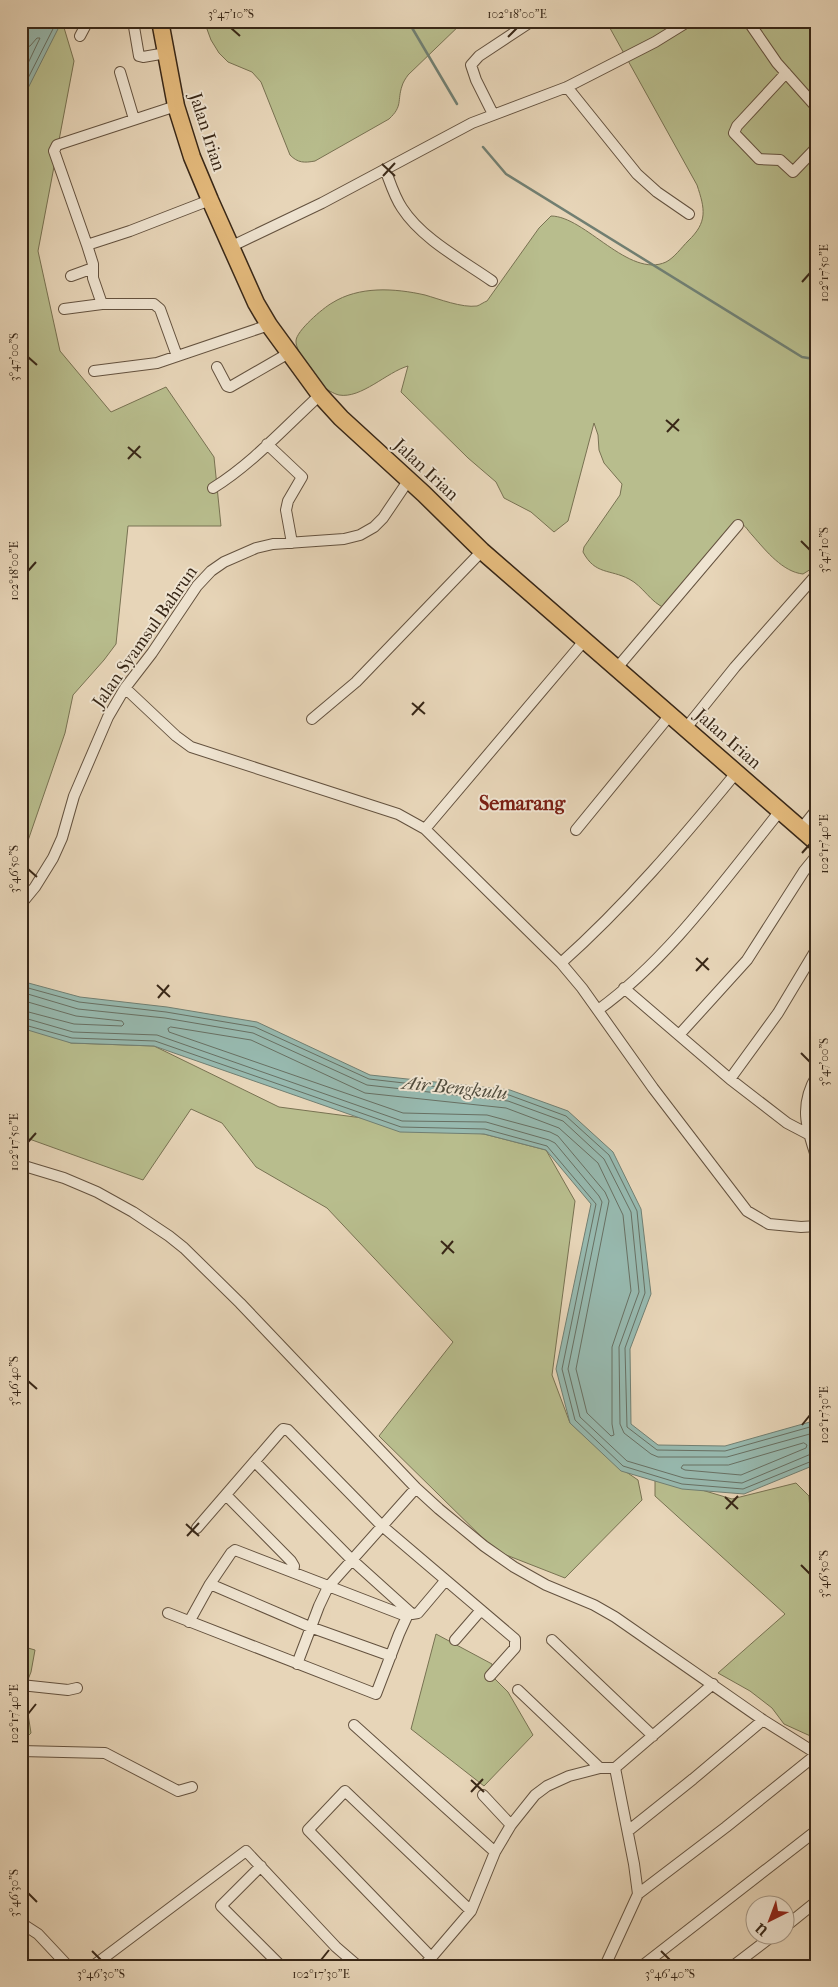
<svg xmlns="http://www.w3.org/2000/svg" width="838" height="1987" font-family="'IM FELL French Canon',serif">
<rect width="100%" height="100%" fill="#e7d5b8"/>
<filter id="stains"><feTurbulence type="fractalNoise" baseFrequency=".004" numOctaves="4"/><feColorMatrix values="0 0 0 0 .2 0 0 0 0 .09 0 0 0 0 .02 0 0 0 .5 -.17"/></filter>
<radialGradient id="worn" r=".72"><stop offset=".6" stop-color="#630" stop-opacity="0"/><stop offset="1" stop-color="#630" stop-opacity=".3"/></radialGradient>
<path fill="#b8bd8d" stroke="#787252" d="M 21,21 L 62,21 L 74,61 L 38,251 L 60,351 L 111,412 L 166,387 L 214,457 L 221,526 L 128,526 L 116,644 L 104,660 L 73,695 L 65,733 L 21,861 Z
M 204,21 L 464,21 L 408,75 C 406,78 403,82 402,86 C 397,101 403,106 389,119 L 315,161 C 304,163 298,163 290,155 L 261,82 L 252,72 L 228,62 L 219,53 L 211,40 Z
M 606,21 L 817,21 L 817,561 L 811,569 L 803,574 C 783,572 766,551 753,536 C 747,530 744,522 735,521 L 665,608 C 651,603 643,586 629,579 C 610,569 595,575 583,552 L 584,547 L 620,495 L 622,484 L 604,463 L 599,450 L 598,435 L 594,423 L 568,521 L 554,532 L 531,512 L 504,498 L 496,482 L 468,458 L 401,392 L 408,366 C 387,372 361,399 339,395 C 334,394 326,389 322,386 C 315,380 295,350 296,341 C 296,331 323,308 332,303 C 359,286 394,288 425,295 C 439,299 462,308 477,306 C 480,305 484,302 487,301 L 539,228 L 551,216 C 585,216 629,279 666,262 C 674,258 682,247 688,241 C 708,222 705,209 697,185 Z
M 21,1019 L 71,1043 L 154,1046 L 279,1107 L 484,1134 L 546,1150 L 575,1201 L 552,1375 L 570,1423 L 616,1465 L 638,1480 L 642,1500 L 565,1578 L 496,1551 L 379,1436 L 453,1342 L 327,1208 L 256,1167 L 222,1123 L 191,1109 L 143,1180 L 21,1136 Z
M 655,1476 L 732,1499 L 796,1483 L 809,1496 L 811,1526 L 817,1534 L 817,1739 L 784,1724 L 772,1708 L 750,1691 L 718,1673 L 785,1614 L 655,1496 Z
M 436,1634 L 492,1664 L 495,1679 L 508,1692 L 533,1735 L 484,1786 L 411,1729 Z
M 21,1646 L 35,1650 L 31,1672 L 21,1697 L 28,1714 L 31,1733 L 21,1743 Z"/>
<path fill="#97b9af" stroke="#717f72" d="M 32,21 L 62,21 L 21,102 L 21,41 Z
M 21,981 L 80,997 L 167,1007 L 257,1022 L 370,1075 L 510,1090 L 568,1111 L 613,1152 L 641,1209 L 651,1294 L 630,1349 L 631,1424 L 658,1445 L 725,1446 L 817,1420 L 817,1464 L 744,1494 L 682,1489 L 621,1471 L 570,1423 L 556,1369 L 591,1204 L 546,1150 L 484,1134 L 400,1132 L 154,1046 L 71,1043 L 21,1028 Z"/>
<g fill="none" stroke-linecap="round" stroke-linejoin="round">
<path stroke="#687063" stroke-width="1" d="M 21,49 L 30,46 L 37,38 L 40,38 L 21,78
M 21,92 L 57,21
M 21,986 L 79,1002 L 166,1012 L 255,1027 L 369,1079 L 509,1095 L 566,1116 L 609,1155 L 637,1211 L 645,1293 L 625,1348 L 627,1427 L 657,1450 L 725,1451 L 817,1425
M 21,992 L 78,1009 L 165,1018 L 253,1033 L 367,1085 L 508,1101 L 563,1121 L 604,1159 L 631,1212 L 639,1292 L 619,1347 L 620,1424 L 624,1433 L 651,1454 L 658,1457 L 727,1457 L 817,1432
M 21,1000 L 76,1016 L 122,1021 L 124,1024 L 122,1026 L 74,1024 L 21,1010
M 21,1017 L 73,1032 L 157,1035 L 402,1121 L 486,1122 L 549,1140 L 555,1143 L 599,1196 L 602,1202 L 568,1369 L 580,1417 L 627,1461 L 684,1478 L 742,1483 L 811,1454 L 817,1453
M 21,1024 L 72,1038 L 155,1041 L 401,1127 L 485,1129 L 547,1146 L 596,1204 L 562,1369 L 575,1420 L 623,1466 L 682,1484 L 743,1489 L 817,1459
M 171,1027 L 251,1040 L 365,1093 L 506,1108 L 559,1128 L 598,1163 L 623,1215 L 631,1291 L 612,1347 L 612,1424 L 614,1435 L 611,1436 L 587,1413 L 576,1369 L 609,1201 L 605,1192 L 558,1136 L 550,1132 L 487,1115 L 403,1113 L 169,1032 L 168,1029 Z
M 804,1443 L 807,1445 L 806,1448 L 741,1475 L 685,1470 L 681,1468 L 683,1465 L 728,1465 Z"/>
<path stroke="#717f72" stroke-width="2.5" d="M 408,21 L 457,104
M 483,147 L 506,174 L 802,357 L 814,359 L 817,367
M 813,1094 L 813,1122 L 817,1134"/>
<defs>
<path id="street" d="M 133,21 L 139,56 L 143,57 L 166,53
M 748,21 L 777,63 L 817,108
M 80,36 L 88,21
M 120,72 L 134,119
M 786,73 L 737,126 L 734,133 L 759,159 L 780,160 L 793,172 L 817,147
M 567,87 L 637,174 L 657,192 L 689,214
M 493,114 L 476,80 L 471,65 L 479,56 L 532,21
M 385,169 C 390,182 394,196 402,208 C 422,239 462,260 492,281
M 87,245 L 130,231 L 210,200
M 230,247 L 322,203 L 472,123 L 567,87 L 655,42 L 689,21
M 71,276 L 93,268
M 102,304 L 93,278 L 93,264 L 87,245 L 54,151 L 57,145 L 176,106
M 64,309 L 102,304 L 154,304 L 160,309 L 177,356
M 217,367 L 227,386 L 230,387 L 289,353
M 94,371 L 157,363 L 269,325
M 267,444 L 302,477 L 288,501 L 286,510 L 292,543
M 213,488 C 253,463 285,427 320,395
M 616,669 L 738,525
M 125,688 L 176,736 L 191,747 L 398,814 L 425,829 L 561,963 L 582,988 L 653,1088 L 747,1211 L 769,1224 L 801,1227 L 817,1226
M 312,719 L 356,682 L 482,551
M 686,728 L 735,667 L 817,574
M 425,829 L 584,641
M 801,829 L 817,809
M 576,830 L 670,715
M 21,904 L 35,887 L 53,858 L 62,838 L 74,796 L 108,717 L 125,688 L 152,653 L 197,586 L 211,571 L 224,562 L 256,548 L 273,544 L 344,539 L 360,535 L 374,527 L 383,518 L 408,481
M 561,963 C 626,905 681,840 736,773
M 624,988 L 730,1079 L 787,1123 L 808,1134
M 598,1010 C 669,959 725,879 780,811
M 679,1035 L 747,960 L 804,871 L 817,855
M 817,1075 C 799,1105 806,1127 817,1159
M 730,1079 L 778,1013 L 817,948
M 21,1165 L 64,1178 L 97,1192 L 133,1212 L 169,1236 L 184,1248 L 240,1303 L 416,1488 L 439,1509 L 484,1546 L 514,1567 L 546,1585 L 594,1605 L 615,1617 L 763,1720 L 817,1754 L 726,1827 L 638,1894
M 255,1462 L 351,1559 L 412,1614 L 418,1613 L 445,1581
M 226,1495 L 291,1561 L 294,1566 L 293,1572
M 197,1528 L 280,1432 L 283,1429 L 288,1430 L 381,1525 L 515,1639 L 515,1648 L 490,1676
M 210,1584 L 310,1627 L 391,1656
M 168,1613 L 376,1694 L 399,1634 L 409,1612
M 189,1622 L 210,1584 L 231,1553 L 235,1550 L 406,1616
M 455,1640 L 481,1610
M 552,1640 L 653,1736
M 297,1664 L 319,1606 L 328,1587 L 416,1488
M 21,1685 L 68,1690 L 77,1688
M 518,1690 L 600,1768
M 354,1725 L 495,1852
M 21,1751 L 105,1753 L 178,1791 L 192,1787
M 483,1795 L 511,1825
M 628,1831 L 693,1779 L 763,1720
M 261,1866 L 221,1906 L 281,1966
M 21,1923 L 38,1934 L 68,1966
M 786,1926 L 817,1901
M 431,1957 L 308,1830 L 345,1791 L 471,1911
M 93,1966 L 246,1851 L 336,1947 L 358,1966
M 424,1966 L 471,1911 L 495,1852 L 511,1825 L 535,1795 L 547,1786 L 569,1776 L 600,1768 L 615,1768 L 713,1684
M 605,1966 L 638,1894 L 634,1864 L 615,1768
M 642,1966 L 817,1830
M 733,1966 L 775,1934"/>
<path id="primary" d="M 160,21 L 176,106 L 192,157 L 210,200 L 256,303 L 269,325 L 320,395 L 341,418 L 424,494 L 482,551 L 817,843"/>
</defs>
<use href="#street" stroke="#64523f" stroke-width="12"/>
<use href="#primary" stroke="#382717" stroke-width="19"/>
<use href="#street" stroke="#efe4d1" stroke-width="10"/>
<use href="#primary" stroke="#e4ba7c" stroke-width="16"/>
</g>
<path fill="none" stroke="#382717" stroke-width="2" d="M 231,28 L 240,36M 508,37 L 517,28M 382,164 L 395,176M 383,176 L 395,163M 802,282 L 810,273M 28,357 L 37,365M 666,420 L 679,431M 667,432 L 679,419M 128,447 L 141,458M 128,459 L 140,446M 801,541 L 810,550M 28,571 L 36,562M 412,703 L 425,714M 412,715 L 424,702M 802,853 L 810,844M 28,869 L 37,877M 696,958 L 709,970M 696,971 L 708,958M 157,985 L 170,997M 158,998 L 169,985M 801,1053 L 810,1062M 28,1142 L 36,1133M 441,1241 L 454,1253M 442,1254 L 453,1241M 28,1381 L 37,1389M 802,1425 L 810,1415M 725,1497 L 738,1509M 726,1509 L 738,1496M 186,1524 L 199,1536M 187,1536 L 199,1523M 801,1565 L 810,1574M 28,1714 L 36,1704M 471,1780 L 484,1792M 471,1792 L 483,1779M 28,1893 L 37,1902M 92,1951 L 101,1960M 661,1951 L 670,1960M 321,1960 L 329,1950"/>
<g text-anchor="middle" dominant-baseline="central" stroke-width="4" stroke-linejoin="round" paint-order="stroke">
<g font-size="18" fill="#382717" stroke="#efe4d1">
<text transform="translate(207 132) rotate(72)">Jalan Irian</text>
<text transform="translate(426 470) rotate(43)">Jalan Irian</text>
<text transform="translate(145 637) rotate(-55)">Jalan Syamsul Bahrun</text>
<text transform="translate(728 739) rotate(41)">Jalan Irian</text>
</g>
<g font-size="19" font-style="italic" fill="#504c3d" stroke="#efe4d1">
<text transform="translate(455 1088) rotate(6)">Air Bengkulu</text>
</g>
<g font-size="20" font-weight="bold" fill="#7a1f14" stroke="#efe4d1">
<text x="522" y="803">Semarang</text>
</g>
</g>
<rect width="838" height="1987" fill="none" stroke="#e7d5b8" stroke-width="55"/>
<g transform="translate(770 1920) rotate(222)"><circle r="24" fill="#efe4d1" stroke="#a69887"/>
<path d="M0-4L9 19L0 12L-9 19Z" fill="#8f2418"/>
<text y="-8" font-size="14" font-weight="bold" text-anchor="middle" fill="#382717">U</text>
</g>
<rect x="28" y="28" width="782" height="1932" fill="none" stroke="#382717" stroke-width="2"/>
<g font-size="12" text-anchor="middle" fill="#382717">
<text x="231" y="18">3°47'10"S</text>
<text x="517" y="18">102°18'00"E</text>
<text transform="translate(824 273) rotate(-90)" y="4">102°17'50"E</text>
<text transform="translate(14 357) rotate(-90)" y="4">3°47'00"S</text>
<text transform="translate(824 550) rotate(-90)" y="4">3°47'10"S</text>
<text transform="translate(14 571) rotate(-90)" y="4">102°18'00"E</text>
<text transform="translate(824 844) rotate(-90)" y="4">102°17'40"E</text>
<text transform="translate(14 869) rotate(-90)" y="4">3°46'50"S</text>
<text transform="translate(824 1062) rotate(-90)" y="4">3°47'00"S</text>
<text transform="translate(14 1142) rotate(-90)" y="4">102°17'50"E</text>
<text transform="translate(14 1381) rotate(-90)" y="4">3°46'40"S</text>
<text transform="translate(824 1415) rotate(-90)" y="4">102°17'30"E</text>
<text transform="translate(824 1574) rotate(-90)" y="4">3°46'50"S</text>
<text transform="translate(14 1714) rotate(-90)" y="4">102°17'40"E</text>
<text transform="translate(14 1893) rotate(-90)" y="4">3°46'30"S</text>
<text x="101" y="1978">3°46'30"S</text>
<text x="321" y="1978">102°17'30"E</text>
<text x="670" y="1978">3°46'40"S</text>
</g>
<rect width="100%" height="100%" filter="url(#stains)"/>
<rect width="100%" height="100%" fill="url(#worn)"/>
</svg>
